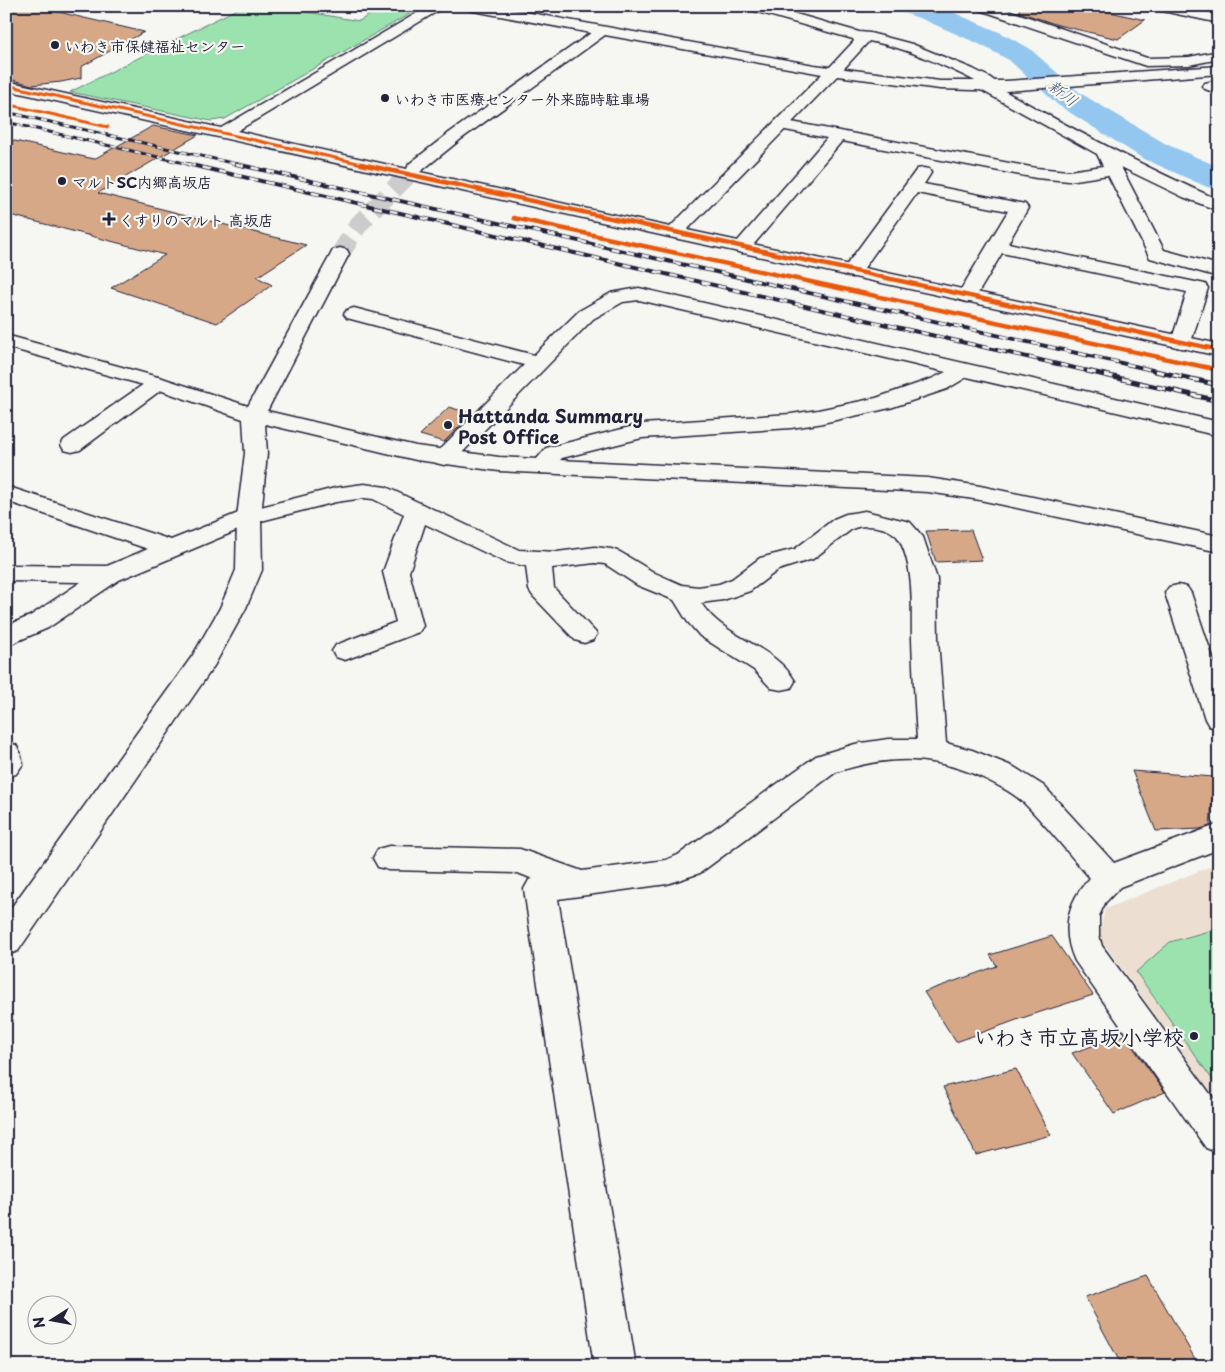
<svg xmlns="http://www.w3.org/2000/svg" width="1225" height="1372" font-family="'Playpen Sans','Klee One',sans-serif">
<rect width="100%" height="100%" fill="#f6f6f2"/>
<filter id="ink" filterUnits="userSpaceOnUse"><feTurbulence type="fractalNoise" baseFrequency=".02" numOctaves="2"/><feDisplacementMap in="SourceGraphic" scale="10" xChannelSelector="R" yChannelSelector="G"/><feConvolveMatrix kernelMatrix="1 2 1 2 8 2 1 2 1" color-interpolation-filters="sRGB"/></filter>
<g filter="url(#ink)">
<path fill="#ecdfd2" d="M 1219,863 L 1219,1104 L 1099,937 L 1105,909 Z"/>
<path fill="#9be2af" stroke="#5e8275" d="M 243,6 L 273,6 L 359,21 L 385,6 L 422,7 L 225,119 L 211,121 L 70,92 Z
M 1219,928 L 1219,1089 L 1136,972 L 1170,942 Z"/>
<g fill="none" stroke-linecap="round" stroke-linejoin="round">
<path fill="#93c7f0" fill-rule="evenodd" d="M 897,6 L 938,6 L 999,32 L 1029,48 L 1080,93 L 1166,144 L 1219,167 L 1219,190 L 1207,187 L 1142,158 L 1058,105 L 1009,60 L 979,44 L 922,19 L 901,12 Z"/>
</g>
<path fill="#d6a888" stroke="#22223b" d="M 6,6 L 33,6 L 144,32 L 81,67 L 81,78 L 61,82 L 32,85 L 6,78 Z
M 1020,6 L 1084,6 L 1145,20 L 1118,39 L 1058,25 L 1019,12 Z
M 153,126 L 198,135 L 98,193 L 306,245 L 257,277 L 272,285 L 217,323 L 111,288 L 165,255 L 6,214 L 6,139 L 94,159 Z
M 449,407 L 472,414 L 444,442 L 420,435 Z
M 971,530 L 982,560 L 936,562 L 926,531 Z
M 1132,771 L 1214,777 L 1210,826 L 1200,829 L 1156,831 Z
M 1052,936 L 1093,995 L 1022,1018 L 956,1042 L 924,992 L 997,966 L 990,955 Z
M 1124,1035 L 1165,1092 L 1114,1114 L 1072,1053 Z
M 1016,1069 L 1051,1135 L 976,1155 L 943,1087 Z
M 1148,1276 L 1199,1366 L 1122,1366 L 1085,1297 Z"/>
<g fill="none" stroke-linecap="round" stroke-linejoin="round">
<path stroke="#cccccd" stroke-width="19" stroke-dasharray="19 9" stroke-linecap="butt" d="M 340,254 L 359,224 L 415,168"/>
<defs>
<path id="street" d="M 745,6 L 768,6 L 859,32 L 870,33 L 912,44 L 973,69 L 989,77 L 1003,87 L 1001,89 C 1072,129 1144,167 1219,200 L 1219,211 L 1183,197 L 1121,167 L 1164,250 L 1219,265 L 1219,277 L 1150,258 L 1108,175 L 1069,181 L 1036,178 L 842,141 L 748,251 L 742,253 L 736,251 L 733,247 L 736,243 L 827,138 L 775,128 L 773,125 L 775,122 L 781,120 L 1036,168 L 1069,171 L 1103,166 L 1097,154 L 981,90 L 979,83 C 944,65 907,48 869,41 L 838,75 L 828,75 L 826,72 L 828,69 L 854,41 L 853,39 L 747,9 Z
M 975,6 L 996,6 L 1147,58 L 1189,57 L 1219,51 L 1219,59 L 1189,65 L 1146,66 L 977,9 Z
M 1219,80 L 1219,94 L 1205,89 L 1202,86 L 1205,83 Z
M 923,168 L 929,169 L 931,173 L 924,184 L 1025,204 L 1028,208 L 1008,243 L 1205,284 L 1208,288 L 1191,342 L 1188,346 L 1181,348 L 1174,346 L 1171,342 L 1187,292 L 1002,253 L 974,300 L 967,302 L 960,300 L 957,296 L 1008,211 L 917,193 L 859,275 L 852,277 L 845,275 L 843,271 L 845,267 L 917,169 Z
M 639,288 L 1219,422 L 1219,436 L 967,377 L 947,389 L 890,408 L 818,424 L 791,428 L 642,438 L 562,458 L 550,471 L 542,473 L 534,471 L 531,466 L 546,448 L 642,424 L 791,414 L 818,410 L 876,398 L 931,379 L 946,372 L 639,300 L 623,302 L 593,319 L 452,463 L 444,465 L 436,463 L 433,458 L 436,453 L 524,365 L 347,318 L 344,314 L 347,310 L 354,308 L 534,355 L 579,311 L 611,293 Z
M 158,377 L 165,379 L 169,383 L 165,387 L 80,450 L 72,452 L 64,450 L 61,445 L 64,440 L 151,379 Z
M 364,484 L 386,487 L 519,550 L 557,552 L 595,547 L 611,549 L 620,552 L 655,573 L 682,585 L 698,587 L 719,584 L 732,579 L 760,558 L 795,549 L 834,519 L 846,514 L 865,511 L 910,522 L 923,537 L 937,579 L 938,640 L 946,743 L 972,750 L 1014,767 L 1044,786 L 1114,863 L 1219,824 L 1219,849 L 1120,887 L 1105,903 L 1099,916 L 1099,936 L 1102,946 L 1219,1106 L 1219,1153 L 1206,1148 L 1075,961 C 1061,931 1067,901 1090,878 C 1068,853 1047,826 1024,803 C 1012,792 996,784 981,777 C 930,755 890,755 836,772 L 700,873 L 667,884 L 558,899 L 636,1366 L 594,1366 L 524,889 L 529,880 L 533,879 L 518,873 L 389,870 L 378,867 L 373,858 L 378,849 L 389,846 L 520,849 L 582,871 L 666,860 L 678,855 L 816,756 L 855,744 L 888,739 L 917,739 C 915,706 913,672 912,639 C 911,606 915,572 900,541 C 893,526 864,523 852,529 L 813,559 L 778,570 L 750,591 L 723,600 L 701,603 C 724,639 773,644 795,681 L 791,688 L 781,690 L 771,688 L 754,670 L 700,636 L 687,621 L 674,600 L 637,585 L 605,564 L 595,563 L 552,568 L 554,588 L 597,634 L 593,640 L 584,643 L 575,640 L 533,596 L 529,590 L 526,566 L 505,562 L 425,524 L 409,572 L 423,626 L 419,632 L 345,660 L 336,657 L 332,651 L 336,645 L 396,622 L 383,572 L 404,514 L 373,499 L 364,498 L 336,502 L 257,522 L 119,580 L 48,628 L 6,646 L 6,626 L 30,616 L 81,582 L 6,581 L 6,565 L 107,566 L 148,549 L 6,501 L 6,486 L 171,540 L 241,512 L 335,488 Z
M 1178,585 L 1187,587 L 1191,593 L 1219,676 L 1219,729 L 1209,726 L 1205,719 L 1165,593 L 1169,587 Z
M 6,742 L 16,745 L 20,752 L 23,764 L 16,774 L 6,777 Z"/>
<path id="secondary" d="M 429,6 L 446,6 L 237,131 L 407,169 L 409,164 L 449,133 L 591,33 L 468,10 L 461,6 L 492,6 L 814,65 L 940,81 L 1006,81 L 1219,66 L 1219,74 L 1006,91 L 940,89 L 837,76 L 687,230 L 1219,344 L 1219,356 L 674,238 L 6,90 L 6,81 L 221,128 ZM 605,35 L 822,74 L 670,227 L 420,172 L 461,139 Z
M 340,248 L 347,250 L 349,254 L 267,411 L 416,446 L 499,457 L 928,478 L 980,486 L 1219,536 L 1219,552 L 980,500 L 928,492 L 499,471 L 416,460 L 265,424 L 267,453 L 261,517 L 262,570 L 246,608 L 214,666 L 18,951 L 6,955 L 6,915 L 193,655 L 220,608 L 236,570 L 237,517 L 245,453 L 243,419 L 151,387 L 6,347 L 6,335 L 165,379 L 248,406 L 331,254 L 333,250 Z"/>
<path id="primary" d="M 1151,6 L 1178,6 L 1219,15 L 1219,23 L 1153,9 Z"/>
</defs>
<use href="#street" stroke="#22223b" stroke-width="3"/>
<use href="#secondary" stroke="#22223b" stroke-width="3"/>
<use href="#primary" stroke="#22223b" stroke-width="3"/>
<use href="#street" fill="#f6f6f2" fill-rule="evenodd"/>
<use href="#secondary" fill="#f6f6f2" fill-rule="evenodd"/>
<use href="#primary" fill="#f6f6f2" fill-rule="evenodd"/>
<defs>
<path id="rail-far2" d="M 6,112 L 241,165
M 6,122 L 193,165"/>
<path id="rail-far1" d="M 187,164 L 1092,372
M 236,164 L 1161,372"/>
<path id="rail" d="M 1087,371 L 1219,401
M 1155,371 L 1219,385"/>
</defs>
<use href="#rail-far2" stroke="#22223b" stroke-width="3"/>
<use href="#rail-far1" stroke="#22223b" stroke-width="4"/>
<use href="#rail" stroke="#22223b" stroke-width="5"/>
<use href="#rail-far2" stroke="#f6f6f2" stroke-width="2" stroke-dasharray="6" stroke-linecap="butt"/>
<use href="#rail-far1" stroke="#f6f6f2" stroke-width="2.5" stroke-dasharray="8" stroke-linecap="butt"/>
<use href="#rail" stroke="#f6f6f2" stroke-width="3" stroke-dasharray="9" stroke-linecap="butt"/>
<defs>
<path id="cycleway-far1" d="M 6,85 L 367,165
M 6,104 L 108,127"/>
<path id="cycleway" d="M 361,164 L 1219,350
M 514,218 L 1219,370"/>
</defs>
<use href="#cycleway-far1" stroke="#f6f6f2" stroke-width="5"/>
<use href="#cycleway" stroke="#f6f6f2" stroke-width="6"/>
<use href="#cycleway-far1" stroke="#e8590c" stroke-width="3"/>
<use href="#cycleway" stroke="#e8590c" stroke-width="4.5"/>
</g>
</g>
<g fill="#22223b" stroke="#f6f6f2" stroke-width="2">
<circle cx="55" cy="45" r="5"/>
<circle cx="385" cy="98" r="5"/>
<circle cx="62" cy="181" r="5"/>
<path d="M106.5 211.5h5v5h5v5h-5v5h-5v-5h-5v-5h5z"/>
<circle cx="448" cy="425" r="5"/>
<circle cx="1194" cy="1036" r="5"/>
</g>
<g text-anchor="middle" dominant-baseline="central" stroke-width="4.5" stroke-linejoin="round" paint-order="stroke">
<g font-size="15" font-weight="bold" fill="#22223b" stroke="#f6f6f2" text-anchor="start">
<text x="65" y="45">いわき市保健福祉センター</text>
<text x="395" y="98">いわき市医療センター外来臨時駐車場</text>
<text x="72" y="181">マルトSC内郷高坂店</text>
<text x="119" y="219">くすりのマルト 高坂店</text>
</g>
<g font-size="16" font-style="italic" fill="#445471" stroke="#f6f6f2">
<text transform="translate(1064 92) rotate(38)">新川</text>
</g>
<g font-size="18" font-weight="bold" fill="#22223b" stroke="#f6f6f2" text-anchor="start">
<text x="458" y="415">Hattanda Summary<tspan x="458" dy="21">Post Office</tspan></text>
</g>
<g font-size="21" font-weight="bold" fill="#22223b" stroke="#f6f6f2" text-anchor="end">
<text x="1184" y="1036">いわき市立高坂小学校</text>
</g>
</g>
<rect width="1225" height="1372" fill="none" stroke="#f6f6f2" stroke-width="25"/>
<rect x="12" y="12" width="1200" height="1347" fill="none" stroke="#22223b" stroke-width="2" filter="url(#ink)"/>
<g transform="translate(52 1320) rotate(259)"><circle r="24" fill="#f6f6f2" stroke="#a1a1a9"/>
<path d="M0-4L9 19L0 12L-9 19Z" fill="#22223b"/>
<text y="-8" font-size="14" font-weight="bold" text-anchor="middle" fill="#22223b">N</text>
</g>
</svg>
